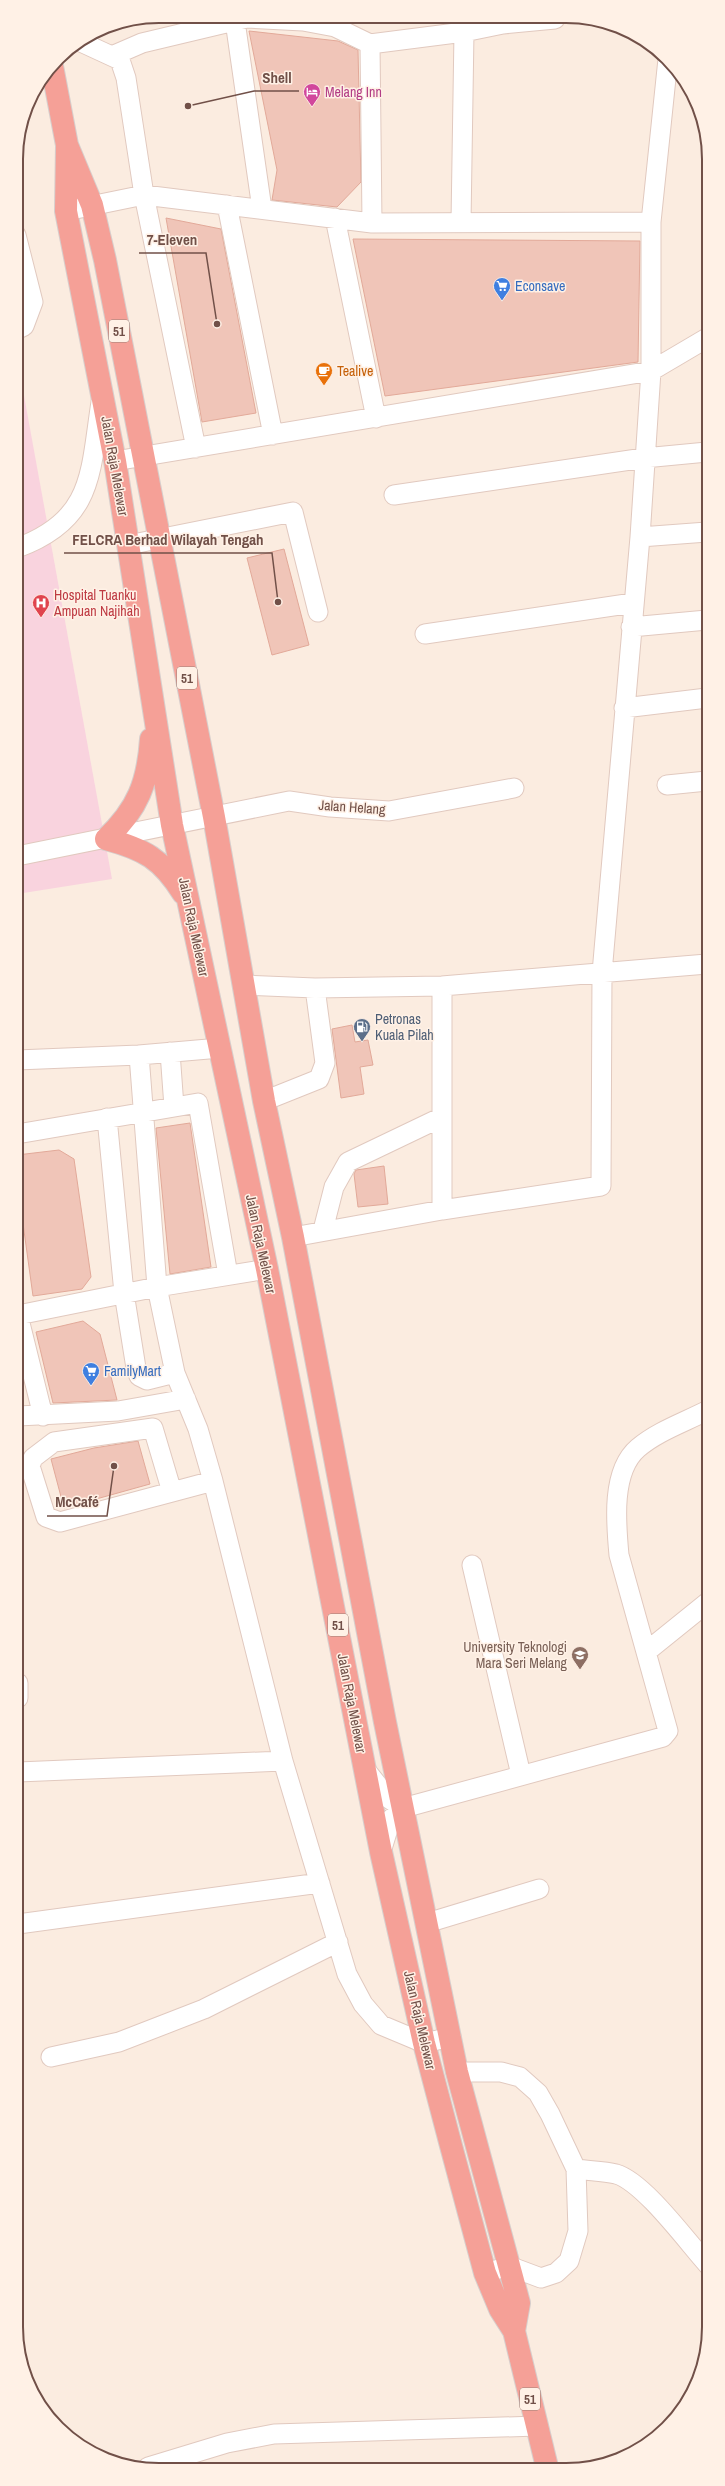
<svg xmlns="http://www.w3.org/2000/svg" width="725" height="2486" font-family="'Archivo Narrow',sans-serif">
<rect width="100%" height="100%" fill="#fbece0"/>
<path fill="#f9d3de" d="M 17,357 L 112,879 L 17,894 Z"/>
<path fill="#f0c5b8" stroke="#e2a999" d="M 249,31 L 338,41 L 358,50 L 361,182 L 337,207 L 272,200 L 277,170 Z
M 166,218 L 221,229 L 256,413 L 202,422 Z
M 353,239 L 640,241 L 638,362 L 385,396 Z
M 284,549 L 309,645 L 272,655 L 247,558 Z
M 352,1025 L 355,1042 L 368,1040 L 373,1065 L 360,1067 L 364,1094 L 341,1098 L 332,1029 Z
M 190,1123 L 211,1267 L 170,1274 L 156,1128 Z
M 59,1150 L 74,1159 L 91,1277 L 82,1289 L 33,1296 L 17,1180 L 17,1155 Z
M 384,1166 L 388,1204 L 358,1207 L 354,1174 L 356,1170 Z
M 83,1321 L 100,1334 L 117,1400 L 53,1403 L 36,1332 Z
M 138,1441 L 150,1484 L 64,1508 L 51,1459 L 94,1448 Z"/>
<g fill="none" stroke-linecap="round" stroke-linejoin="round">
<defs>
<path id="minor" d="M 235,21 L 262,209
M 81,42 L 120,60 L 126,78 L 144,195 L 196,448
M 370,44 L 464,32
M 112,56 L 142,43 L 247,18 L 303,21 L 335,27 L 370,44 L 372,223
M 227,205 L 273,435
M 66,211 L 144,195 L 372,223 L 651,222
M 335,218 L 376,418
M 461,222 L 464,32 L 503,24 L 555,19
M 16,235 L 33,302 L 24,326 L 16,330
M 115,461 L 651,371 L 707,338
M 394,495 L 644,458 L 707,452
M 640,537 L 707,532
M 128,545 L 293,512 L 318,612
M 17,548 C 94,520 90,473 101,402
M 631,627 L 707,620
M 425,634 L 633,603
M 624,708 L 707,698
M 667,785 L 707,781
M 17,856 L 289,801 L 330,807 L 389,811 L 514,788
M 245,985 L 315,988 L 442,986 L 707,964
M 442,986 L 442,1210
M 220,1048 L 139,1055 L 157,1287 L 175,1373 L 198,1429 L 213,1481 L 283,1761 L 347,1974 L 363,2004 L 381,2025 L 424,2043 L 451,2037
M 170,1052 L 174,1107
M 17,1060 L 139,1055
M 264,1101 L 319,1079 L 325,1063 L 315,988
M 107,1118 L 124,1293 L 136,1368 L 139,1376 L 147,1380 L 175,1373
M 17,1134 L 198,1103 L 228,1275
M 323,1230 L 334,1187 L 348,1162 L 442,1117
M 293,1237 L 442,1210 L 601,1186 L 602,973 L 640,537 L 651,371 L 651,222 L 668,59
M 18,1315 L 157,1287 L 267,1269
M 18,1315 L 43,1416
M 18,1416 L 118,1411 L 186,1399
M 172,1492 L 153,1428 L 54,1442 L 33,1458 L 30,1466 L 46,1517 L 60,1522 L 213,1481
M 472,1565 L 521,1775
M 646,1652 L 708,1602
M 18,1683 L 18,1698
M 365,1769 L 388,1798 L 403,1808
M 18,1772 L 283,1761
M 381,1852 L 391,1819 L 403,1808 L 663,1737 L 668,1731 L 619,1555 C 616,1523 611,1471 638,1448 C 658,1431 685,1422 708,1410
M 427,1923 L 539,1889
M 18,1924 L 320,1883
M 51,2057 L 119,2042 L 204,2009 L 338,1942
M 457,2072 L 501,2072 L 520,2077 L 538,2093 L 550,2114 L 576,2169 L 578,2231 L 569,2261 L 556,2273 L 541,2278 L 509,2266 L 485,2273
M 576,2169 C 589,2171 603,2171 616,2174 C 644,2182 688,2243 709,2266
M 148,2467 L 227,2443 L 274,2434 L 537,2426"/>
<path id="highway" d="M 52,66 L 67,145 L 92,205 L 105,260 L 214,817 L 264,1101 L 293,1237 L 385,1722 L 457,2072 L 519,2303 L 514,2331
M 67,145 L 66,211 L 115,461 L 172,825 L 267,1269 L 381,1852 L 424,2043 L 450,2142 L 485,2273 L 500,2309 L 514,2331 L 547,2467
M 106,839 C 138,809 148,782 151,739
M 106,839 C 144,849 162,859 183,893"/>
</defs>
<use href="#minor" stroke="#e1c9bf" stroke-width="21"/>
<use href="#highway" stroke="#d7cecc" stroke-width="24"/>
<use href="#minor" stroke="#fff" stroke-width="19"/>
<use href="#highway" stroke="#f5a097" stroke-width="22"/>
</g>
<defs>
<symbol id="hotel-pin" viewBox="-11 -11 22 30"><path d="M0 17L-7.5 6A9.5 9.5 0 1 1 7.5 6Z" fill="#d1479c" stroke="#fff1e6"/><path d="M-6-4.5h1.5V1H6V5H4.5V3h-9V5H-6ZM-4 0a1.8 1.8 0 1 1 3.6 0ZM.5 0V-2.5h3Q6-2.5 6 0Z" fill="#fff"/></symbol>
<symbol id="supermarket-pin" viewBox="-11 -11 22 30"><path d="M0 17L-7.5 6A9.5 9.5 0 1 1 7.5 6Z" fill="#3f7fe0" stroke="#fff1e6"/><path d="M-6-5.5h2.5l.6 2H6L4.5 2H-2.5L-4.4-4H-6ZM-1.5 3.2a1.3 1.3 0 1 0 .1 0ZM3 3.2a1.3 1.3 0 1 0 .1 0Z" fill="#fff"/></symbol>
<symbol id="cafe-pin" viewBox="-11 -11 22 30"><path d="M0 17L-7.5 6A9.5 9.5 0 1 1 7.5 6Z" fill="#e8710a" stroke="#fff1e6"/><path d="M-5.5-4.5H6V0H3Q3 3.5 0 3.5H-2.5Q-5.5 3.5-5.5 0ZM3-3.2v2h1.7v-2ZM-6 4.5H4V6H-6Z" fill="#fff"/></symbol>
<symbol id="hospital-pin" viewBox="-11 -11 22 30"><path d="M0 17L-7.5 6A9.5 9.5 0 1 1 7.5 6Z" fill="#e0444e" stroke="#fff1e6"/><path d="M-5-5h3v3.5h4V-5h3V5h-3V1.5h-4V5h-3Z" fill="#fff"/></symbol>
<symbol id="fuel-pin" viewBox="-11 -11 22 30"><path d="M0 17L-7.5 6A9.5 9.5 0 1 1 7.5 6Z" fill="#5c6f8a" stroke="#fff1e6"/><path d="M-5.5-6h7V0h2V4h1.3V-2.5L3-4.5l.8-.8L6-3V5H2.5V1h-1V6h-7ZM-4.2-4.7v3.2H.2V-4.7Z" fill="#fff"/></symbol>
<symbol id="university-pin" viewBox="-11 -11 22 30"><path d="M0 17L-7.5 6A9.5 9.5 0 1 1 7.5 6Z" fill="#8d6e63" stroke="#fff1e6"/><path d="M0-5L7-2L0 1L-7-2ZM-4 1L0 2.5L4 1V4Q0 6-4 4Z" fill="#fff"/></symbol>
</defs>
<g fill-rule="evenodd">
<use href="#hotel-pin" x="302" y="82" width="20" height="27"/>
<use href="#supermarket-pin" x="492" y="276" width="20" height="27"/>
<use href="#cafe-pin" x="314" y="361" width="20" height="27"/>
<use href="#hospital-pin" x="31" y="593" width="20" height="27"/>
<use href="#fuel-pin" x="352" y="1017" width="20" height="27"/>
<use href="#supermarket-pin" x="81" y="1361" width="20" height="27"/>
<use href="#university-pin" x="570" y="1645" width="20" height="27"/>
</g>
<g text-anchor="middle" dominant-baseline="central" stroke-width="3" stroke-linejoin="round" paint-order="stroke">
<g fill="#fff1e6" stroke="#9c8077" stroke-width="1">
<rect x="109" y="320" width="20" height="22" rx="3"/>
<rect x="177" y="667" width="20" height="22" rx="3"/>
<rect x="328" y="1614" width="20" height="22" rx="3"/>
<rect x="520" y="2388" width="20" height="22" rx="3"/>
</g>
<g font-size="13" font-weight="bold" fill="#715048">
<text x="119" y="331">51</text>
<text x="187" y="678">51</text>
<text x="338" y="1625">51</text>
<text x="530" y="2399">51</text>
</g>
<g font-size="14" fill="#b23c85" stroke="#fff1e6" text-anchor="start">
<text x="325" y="92">Melang Inn</text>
</g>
<g font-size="14" fill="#366cbe" stroke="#fff1e6" text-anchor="start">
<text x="515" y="286">Econsave</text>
<text x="104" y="1371">FamilyMart</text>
</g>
<g font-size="14" fill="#c56008" stroke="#fff1e6" text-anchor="start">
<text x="337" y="371">Tealive</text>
</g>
<g font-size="14" fill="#715048" stroke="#fff1e6">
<text transform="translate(115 466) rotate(80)">Jalan Raja Melewar</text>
<text transform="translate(352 807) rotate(4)">Jalan Helang</text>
<text transform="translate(194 927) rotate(78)">Jalan Raja Melewar</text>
<text transform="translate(261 1244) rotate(78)">Jalan Raja Melewar</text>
<text transform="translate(352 1703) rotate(79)">Jalan Raja Melewar</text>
<text transform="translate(420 2020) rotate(77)">Jalan Raja Melewar</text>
</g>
<g font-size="14" fill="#be3a42" stroke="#fff1e6" text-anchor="start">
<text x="54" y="595">Hospital Tuanku<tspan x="54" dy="16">Ampuan Najihah</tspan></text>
</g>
<g font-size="14" fill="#4e5e75" stroke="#fff1e6" text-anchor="start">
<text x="375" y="1019">Petronas<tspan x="375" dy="16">Kuala Pilah</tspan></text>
</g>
<g font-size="14" fill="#785e54" stroke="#fff1e6" text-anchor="end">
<text x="567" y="1647">University Teknologi<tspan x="567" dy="16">Mara Seri Melang</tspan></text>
</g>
</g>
<path d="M0 0H725V2486H0ZM159 23H566A136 136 0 0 1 702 159V2327A136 136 0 0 1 566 2463H159A136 136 0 0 1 23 2327V159A136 136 0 0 1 159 23Z" fill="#fff1e6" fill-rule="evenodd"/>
<path fill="none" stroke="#715048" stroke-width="2" d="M159 23H566A136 136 0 0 1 702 159V2327A136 136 0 0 1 566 2463H159A136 136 0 0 1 23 2327V159A136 136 0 0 1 159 23Z"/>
<path fill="none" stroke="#715048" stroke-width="1.5" d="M188 106L254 91H299M217 324L206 253H139M278 602L272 553H64M114 1466L107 1516H47"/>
<g fill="#715048" stroke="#fff1e6" stroke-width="1.5">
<circle cx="188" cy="106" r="4"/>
<circle cx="217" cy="324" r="4"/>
<circle cx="278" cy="602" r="4"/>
<circle cx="114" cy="1466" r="4"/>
</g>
<g font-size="15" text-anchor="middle" font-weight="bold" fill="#715048" stroke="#fff1e6" stroke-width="3" stroke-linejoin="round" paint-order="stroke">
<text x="277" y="83">Shell</text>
<text x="172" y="245">7-Eleven</text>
<text x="168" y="545">FELCRA Berhad Wilayah Tengah</text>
<text x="77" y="1507">McCafé</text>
</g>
</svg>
